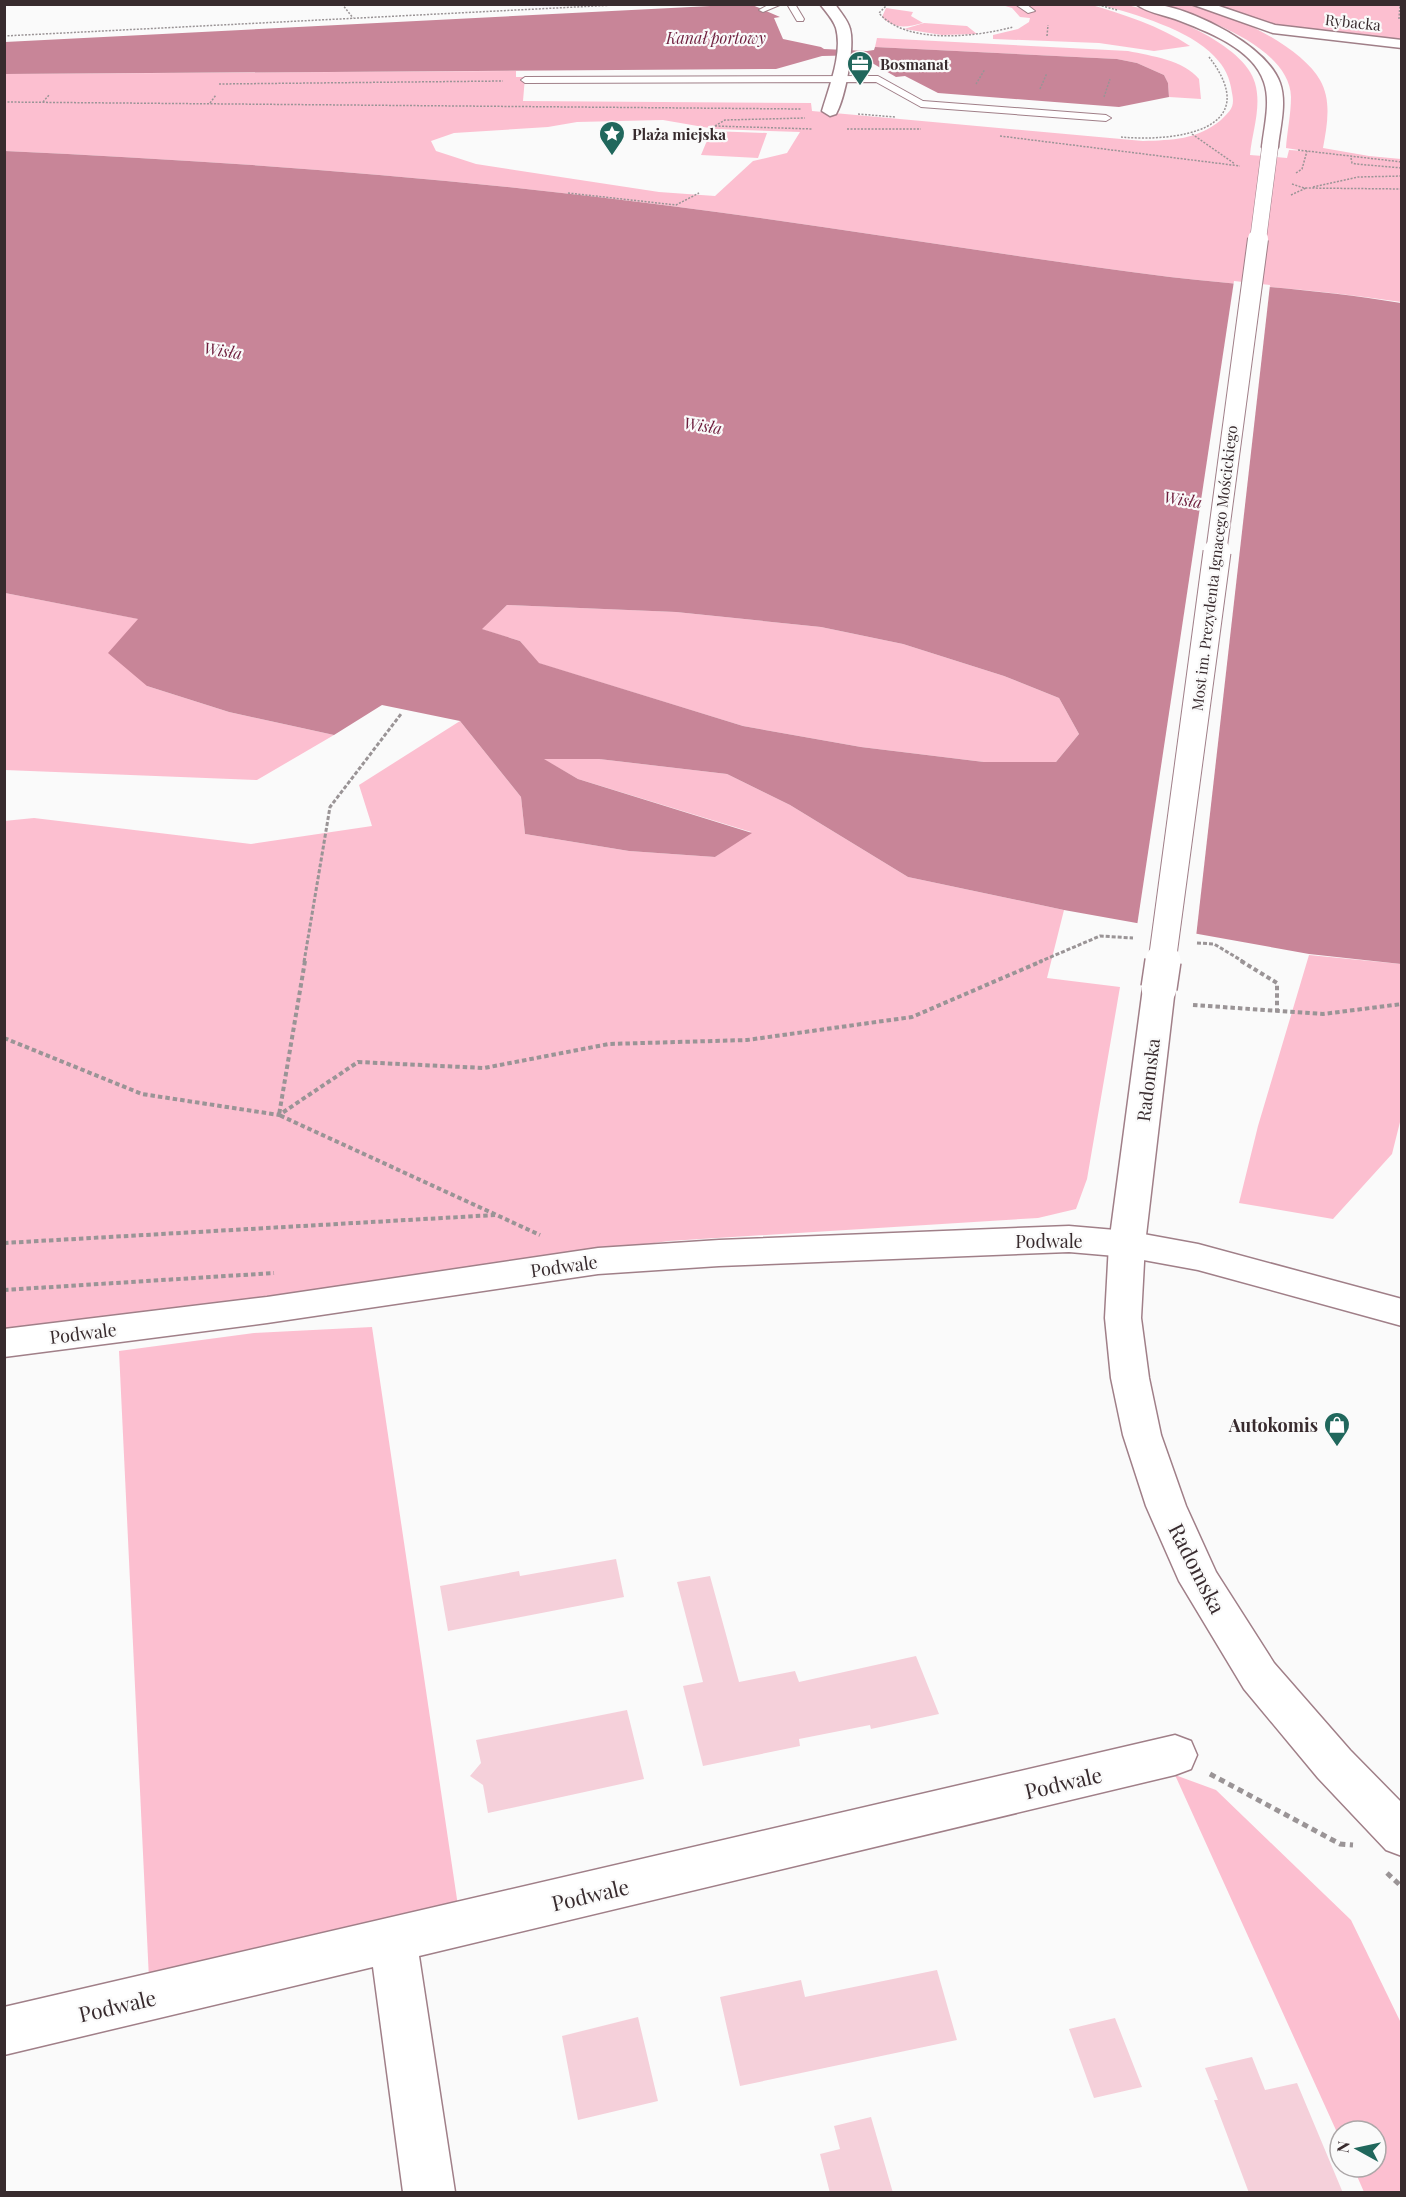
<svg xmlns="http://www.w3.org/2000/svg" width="1406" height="2197" font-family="'Playfair Display',serif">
<rect width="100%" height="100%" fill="#fafafa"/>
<path fill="#fcbfd0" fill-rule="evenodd" d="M 1088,4 C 1123,14 1160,26 1190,46 L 1154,51 L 1099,43 L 993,39 L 993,35 L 1018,29 L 1029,22 L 1030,18 L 1020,17 L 1012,8 L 1002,5 Z
M 1101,5 C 1109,5 1117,4 1124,5 C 1160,9 1246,45 1255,83 C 1262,107 1252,132 1250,155 L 1287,158 L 1289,150 L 1305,151 L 1286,148 C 1287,132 1291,114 1291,97 C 1290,47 1201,16 1162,5 C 1171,5 1181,3 1189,5 C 1227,10 1301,46 1320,80 C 1332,101 1327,126 1323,148 L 1369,156 L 1401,159 L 1401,302 C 1325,290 1247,286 1170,277 C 976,252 783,218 589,196 C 395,173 200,160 5,151 L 4,74 L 516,71 L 516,77 L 525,77 L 523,101 L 811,103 L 812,111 L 1143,141 C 1172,140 1197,140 1221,120 C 1231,110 1235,107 1232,93 C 1230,78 1225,67 1214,56 C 1190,30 1135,14 1101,5 ZM 663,120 L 715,129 L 800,132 L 787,153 L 753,161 L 715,196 L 659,192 L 476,164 L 436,151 L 431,141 L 454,133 L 548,127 L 577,122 Z
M 1208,5 L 1401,5 L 1401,40 L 1285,28 Z
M 886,8 L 913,12 L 911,16 L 923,23 C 907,27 895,30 882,17 Z
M 924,23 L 967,26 L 977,34 L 942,35 L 904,29 Z
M 877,38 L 1128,51 C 1152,56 1183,60 1199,79 L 1201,99 L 1169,97 L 1168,83 L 1164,75 L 1137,63 L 1117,59 L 875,47 Z
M 711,131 L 767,133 L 758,158 L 701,155 Z
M 5,593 L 139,619 L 147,686 L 229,712 L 334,735 L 257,780 L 5,770 Z
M 507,605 L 676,612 L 821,627 L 903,644 L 1004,676 L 1059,698 L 1079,734 L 1056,762 L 984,762 L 861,747 L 743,726 L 538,663 L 520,641 L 481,629 Z
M 460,721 L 521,797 L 525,834 L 629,851 L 715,857 L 751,832 L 578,779 L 543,759 L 599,759 L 727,774 L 790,805 L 908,877 L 1064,910 L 1047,978 L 1120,987 L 1087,1179 L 1076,1209 L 1038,1218 L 669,1241 L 5,1332 L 4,821 L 34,818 L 251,844 L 372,826 L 359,785 Z
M 1309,955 L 1401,964 L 1401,1118 L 1392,1154 L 1333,1219 L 1239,1203 L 1258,1126 Z
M 372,1327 L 458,1906 L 149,1979 L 119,1351 L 254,1333 Z
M 1175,1775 L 1216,1790 L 1351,1920 L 1401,2023 L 1401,2192 L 1364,2192 L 1353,2167 L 1376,2167 L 1376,2131 L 1340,2131 L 1340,2139 Z"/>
<path fill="#c88598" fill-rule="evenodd" d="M 750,4 L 780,17 L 774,18 L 783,39 L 821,47 L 824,49 L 867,51 L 874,50 L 875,47 L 1117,59 L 1137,63 L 1164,75 L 1168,83 L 1169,97 L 1119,107 L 938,93 L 905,76 L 896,77 L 867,60 L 871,58 L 866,55 L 822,56 L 776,69 L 5,74 L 5,42 Z
M 5,151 C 200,160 395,173 589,196 C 783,218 976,252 1170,277 C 1247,286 1325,290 1401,303 L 1401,964 L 1309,954 L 1064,910 L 908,877 L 790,805 L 727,774 L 599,759 L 544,759 L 578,779 L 752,833 L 715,857 L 629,851 L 525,834 L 521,797 L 460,721 L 382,705 L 334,735 L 229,712 L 147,686 L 108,653 L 138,619 L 5,593 ZM 507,605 L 676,612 L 821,627 L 903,644 L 1004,676 L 1059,698 L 1079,734 L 1056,762 L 984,762 L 861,747 L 743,726 L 539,663 L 520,641 L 482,629 Z"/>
<path fill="#fafafa" d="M 1234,281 L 1270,285 L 1196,937 L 1137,926 Z"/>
<path fill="#f5d0da" d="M 616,1559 L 624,1597 L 448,1631 L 440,1586 L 519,1571 L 520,1576 Z
M 710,1576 L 739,1682 L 795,1671 L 799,1682 L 916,1656 L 939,1714 L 871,1729 L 870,1725 L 799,1739 L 800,1746 L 703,1766 L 683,1686 L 703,1682 L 677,1582 Z
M 627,1710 L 644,1779 L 488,1813 L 483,1785 L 470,1776 L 481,1763 L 476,1740 Z
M 937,1970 L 957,2040 L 740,2086 L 720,1997 L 801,1980 L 805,1997 Z
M 638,2017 L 658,2101 L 578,2120 L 562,2036 Z
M 1115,2018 L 1142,2087 L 1094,2098 L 1069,2029 Z
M 1252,2057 L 1265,2090 L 1297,2083 L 1343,2193 L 1249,2193 L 1214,2100 L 1218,2100 L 1205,2068 Z
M 871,2117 L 893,2193 L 830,2193 L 820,2154 L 840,2149 L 834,2126 Z"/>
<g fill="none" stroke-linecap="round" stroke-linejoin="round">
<defs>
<path id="service" d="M 770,4 L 782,4 L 763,12 L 759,10 Z
M 787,4 L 795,4 L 804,19 L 803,21 L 797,21 Z
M 1015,4 L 1026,4 L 1035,11 L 1028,13 Z
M 878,76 L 923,101 L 1106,115 L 1111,118 L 1106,121 L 921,107 L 876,82 L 525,83 L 521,80 L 525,77 Z"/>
<path id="minor" d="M 820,4 L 835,4 C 840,12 848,20 850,29 C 855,47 845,98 836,114 L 830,116 L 822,111 C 829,87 843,53 836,28 C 833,19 826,12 820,4 Z
M 1191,4 L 1213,4 L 1275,25 L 1402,40 L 1402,48 L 1273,33 Z
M 1069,1226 L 1127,1231 L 1198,1244 L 1402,1299 L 1402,1326 L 1198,1270 L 1127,1257 L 1069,1252 L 719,1266 L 598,1274 L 267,1323 L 4,1357 L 4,1329 L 267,1297 L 598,1248 L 719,1240 Z
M 1175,1735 L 1191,1741 L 1197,1755 L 1191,1769 L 1175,1775 L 419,1956 L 455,2192 L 403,2192 L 373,1967 L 4,2055 L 4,2007 Z"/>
<path id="secondary" d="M 1136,4 C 1144,4 1152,3 1160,5 C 1196,11 1267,46 1280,83 C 1287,103 1280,127 1278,147 L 1276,150 L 1270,152 L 1262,147 C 1264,127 1271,102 1264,82 C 1253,48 1206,31 1175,19 C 1163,15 1146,12 1136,4 Z
M 1159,978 L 1170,981 L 1175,988 L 1145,1244 L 1141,1318 L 1149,1378 L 1161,1435 L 1186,1506 L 1216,1572 L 1274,1663 L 1350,1750 L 1402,1803 L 1402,1856 L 1386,1850 L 1318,1778 L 1244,1689 L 1179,1581 L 1146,1506 L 1123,1435 L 1111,1378 L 1105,1318 L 1109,1244 L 1143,988 L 1148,981 Z"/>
</defs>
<use href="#service" stroke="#a07f88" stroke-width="2"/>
<use href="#minor" stroke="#a07f88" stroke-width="3"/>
<use href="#secondary" stroke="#a07f88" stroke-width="3"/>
<path stroke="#9a9496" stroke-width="1.5" stroke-dasharray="2 1.5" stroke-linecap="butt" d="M 342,4 L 353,18
M 888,4 L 879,13 C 906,45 976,37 1013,27
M 1095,4 L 1117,10
M 1399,19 L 1400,4
M 4,36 L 635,4
M 1047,36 L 1048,25
M 219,84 L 503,81
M 976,84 L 985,69
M 1040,89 L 1047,73
M 1104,97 L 1110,79
M 4,102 L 802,109
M 43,102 L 49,95
M 210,103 L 216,95
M 858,114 L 895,117
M 715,126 L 813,129
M 715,126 L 725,120 L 805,118
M 847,129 L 921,129
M 1192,134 L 1235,164
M 1000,136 L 1240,166
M 1121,137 C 1175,142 1266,131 1209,57
M 1298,150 L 1402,162
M 1351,158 L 1352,163 L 1356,164 L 1402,168
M 1296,173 L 1302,169 L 1307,151
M 1292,184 L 1304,188 L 1402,189
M 1313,187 L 1358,177 L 1402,176
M 568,193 L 676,205 L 699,193
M 1291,195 L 1306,188"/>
<path stroke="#9a9496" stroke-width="3" stroke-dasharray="4 2" stroke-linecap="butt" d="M 1197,943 L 1214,944 L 1244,962
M 304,962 L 330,807 L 401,714
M 1039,962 L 1100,936 L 1133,938"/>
<path stroke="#9a9496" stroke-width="4" stroke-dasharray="4.5 3" stroke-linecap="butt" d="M 305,961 L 279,1115 L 540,1235
M 1241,961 L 1277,983 L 1277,1012
M 1193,1005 L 1323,1014 L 1402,1004
M 4,1038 L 142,1094 L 279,1115 L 358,1062 L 484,1068 L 609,1044 L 747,1040 L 912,1017 L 1042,961
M 4,1243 L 495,1215
M 4,1290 L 274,1273"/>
<path stroke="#9a9496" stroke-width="5" stroke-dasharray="6 4.5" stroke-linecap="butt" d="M 1210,1774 L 1340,1844 L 1353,1845
M 1387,1873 L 1402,1887"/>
<use href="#service" fill="#fff" fill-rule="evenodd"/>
<use href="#minor" fill="#fff" fill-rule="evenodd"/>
<use href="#secondary" fill="#fff" fill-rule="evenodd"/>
<defs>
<path id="secondary-bridge-far3" d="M 1258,240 L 1270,147"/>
<path id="secondary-bridge-far2" d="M 1216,553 L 1258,239"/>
<path id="secondary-bridge-far1" d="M 1162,962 L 1217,552"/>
<path id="secondary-bridge" d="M 1159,988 L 1163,961"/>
</defs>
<use href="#secondary-bridge-far3" stroke="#a07f88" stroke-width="17" stroke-linecap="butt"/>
<use href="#secondary-bridge-far2" stroke="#a07f88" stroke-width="22" stroke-linecap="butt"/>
<use href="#secondary-bridge-far1" stroke="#a07f88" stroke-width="29" stroke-linecap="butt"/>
<use href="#secondary-bridge" stroke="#a07f88" stroke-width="38" stroke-linecap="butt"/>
<use href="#secondary-bridge-far3" stroke="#fff" stroke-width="16"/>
<use href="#secondary-bridge-far2" stroke="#fff" stroke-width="20"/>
<use href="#secondary-bridge-far1" stroke="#fff" stroke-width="27"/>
<use href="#secondary-bridge" stroke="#fff" stroke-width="35"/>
</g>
<defs>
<symbol id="office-pin" viewBox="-11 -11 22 30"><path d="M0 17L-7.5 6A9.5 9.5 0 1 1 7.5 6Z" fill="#20675c" stroke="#fafafa"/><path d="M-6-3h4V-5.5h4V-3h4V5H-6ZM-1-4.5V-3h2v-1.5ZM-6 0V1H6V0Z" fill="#fff"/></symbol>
<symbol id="sight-pin" viewBox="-11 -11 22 30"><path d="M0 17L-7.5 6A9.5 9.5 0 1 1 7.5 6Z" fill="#20675c" stroke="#fafafa"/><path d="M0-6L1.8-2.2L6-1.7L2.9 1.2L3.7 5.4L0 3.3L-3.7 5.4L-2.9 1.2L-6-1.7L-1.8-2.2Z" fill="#fff"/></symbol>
<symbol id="shop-pin" viewBox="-11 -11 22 30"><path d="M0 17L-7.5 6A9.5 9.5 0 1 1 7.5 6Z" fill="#20675c" stroke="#fafafa"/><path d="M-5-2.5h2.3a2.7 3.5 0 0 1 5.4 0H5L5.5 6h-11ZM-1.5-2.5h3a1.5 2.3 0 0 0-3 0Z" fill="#fff"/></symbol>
</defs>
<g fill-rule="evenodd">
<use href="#office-pin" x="845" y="49" width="30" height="40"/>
<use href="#sight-pin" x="597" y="119" width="30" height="40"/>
<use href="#shop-pin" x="1322" y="1410" width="30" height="40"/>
</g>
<g text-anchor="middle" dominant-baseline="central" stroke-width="4.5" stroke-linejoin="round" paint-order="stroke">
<g font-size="15" fill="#382b2e" stroke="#fafafa">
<text transform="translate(1353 22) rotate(6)">Rybacka</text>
<text transform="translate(1214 568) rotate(-83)">Most im. Prezydenta Ignacego Mościckiego</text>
</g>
<g font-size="15" font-weight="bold" fill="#382b2e" stroke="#fafafa" text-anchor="start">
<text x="880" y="64">Bosmanat</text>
<text x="632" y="134">Plaża miejska</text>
</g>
<g font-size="16" font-style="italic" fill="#6f1f3e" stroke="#fafafa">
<text x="716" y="37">Kanał portowy</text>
<text transform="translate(223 350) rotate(9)">Wisła</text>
<text transform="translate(703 425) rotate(9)">Wisła</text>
<text transform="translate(1183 499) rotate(9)">Wisła</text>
</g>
<g font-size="18" fill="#382b2e" stroke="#fafafa">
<text transform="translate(1148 1080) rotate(-83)">Radomska</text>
<text x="1049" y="1241">Podwale</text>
<text transform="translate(564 1266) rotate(-8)">Podwale</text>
<text transform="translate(83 1333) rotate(-7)">Podwale</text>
</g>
<g font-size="18" font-weight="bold" fill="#382b2e" stroke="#fafafa" text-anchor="end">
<text x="1318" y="1425">Autokomis</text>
</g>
<g font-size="21" fill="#382b2e" stroke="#fafafa">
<text transform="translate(1198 1568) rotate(63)">Radomska</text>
<text transform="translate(1063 1782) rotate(-13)">Podwale</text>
<text transform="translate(590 1894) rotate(-13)">Podwale</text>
<text transform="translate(117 2005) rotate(-13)">Podwale</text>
</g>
</g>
<rect width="1406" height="2197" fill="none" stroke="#382b2e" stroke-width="12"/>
<g transform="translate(1358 2149) rotate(278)"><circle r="28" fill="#fafafa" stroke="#aca7a8" stroke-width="1.5"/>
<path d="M0-4.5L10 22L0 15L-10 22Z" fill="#20675c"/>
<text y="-9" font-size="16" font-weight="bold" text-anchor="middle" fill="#382b2e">N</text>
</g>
</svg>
